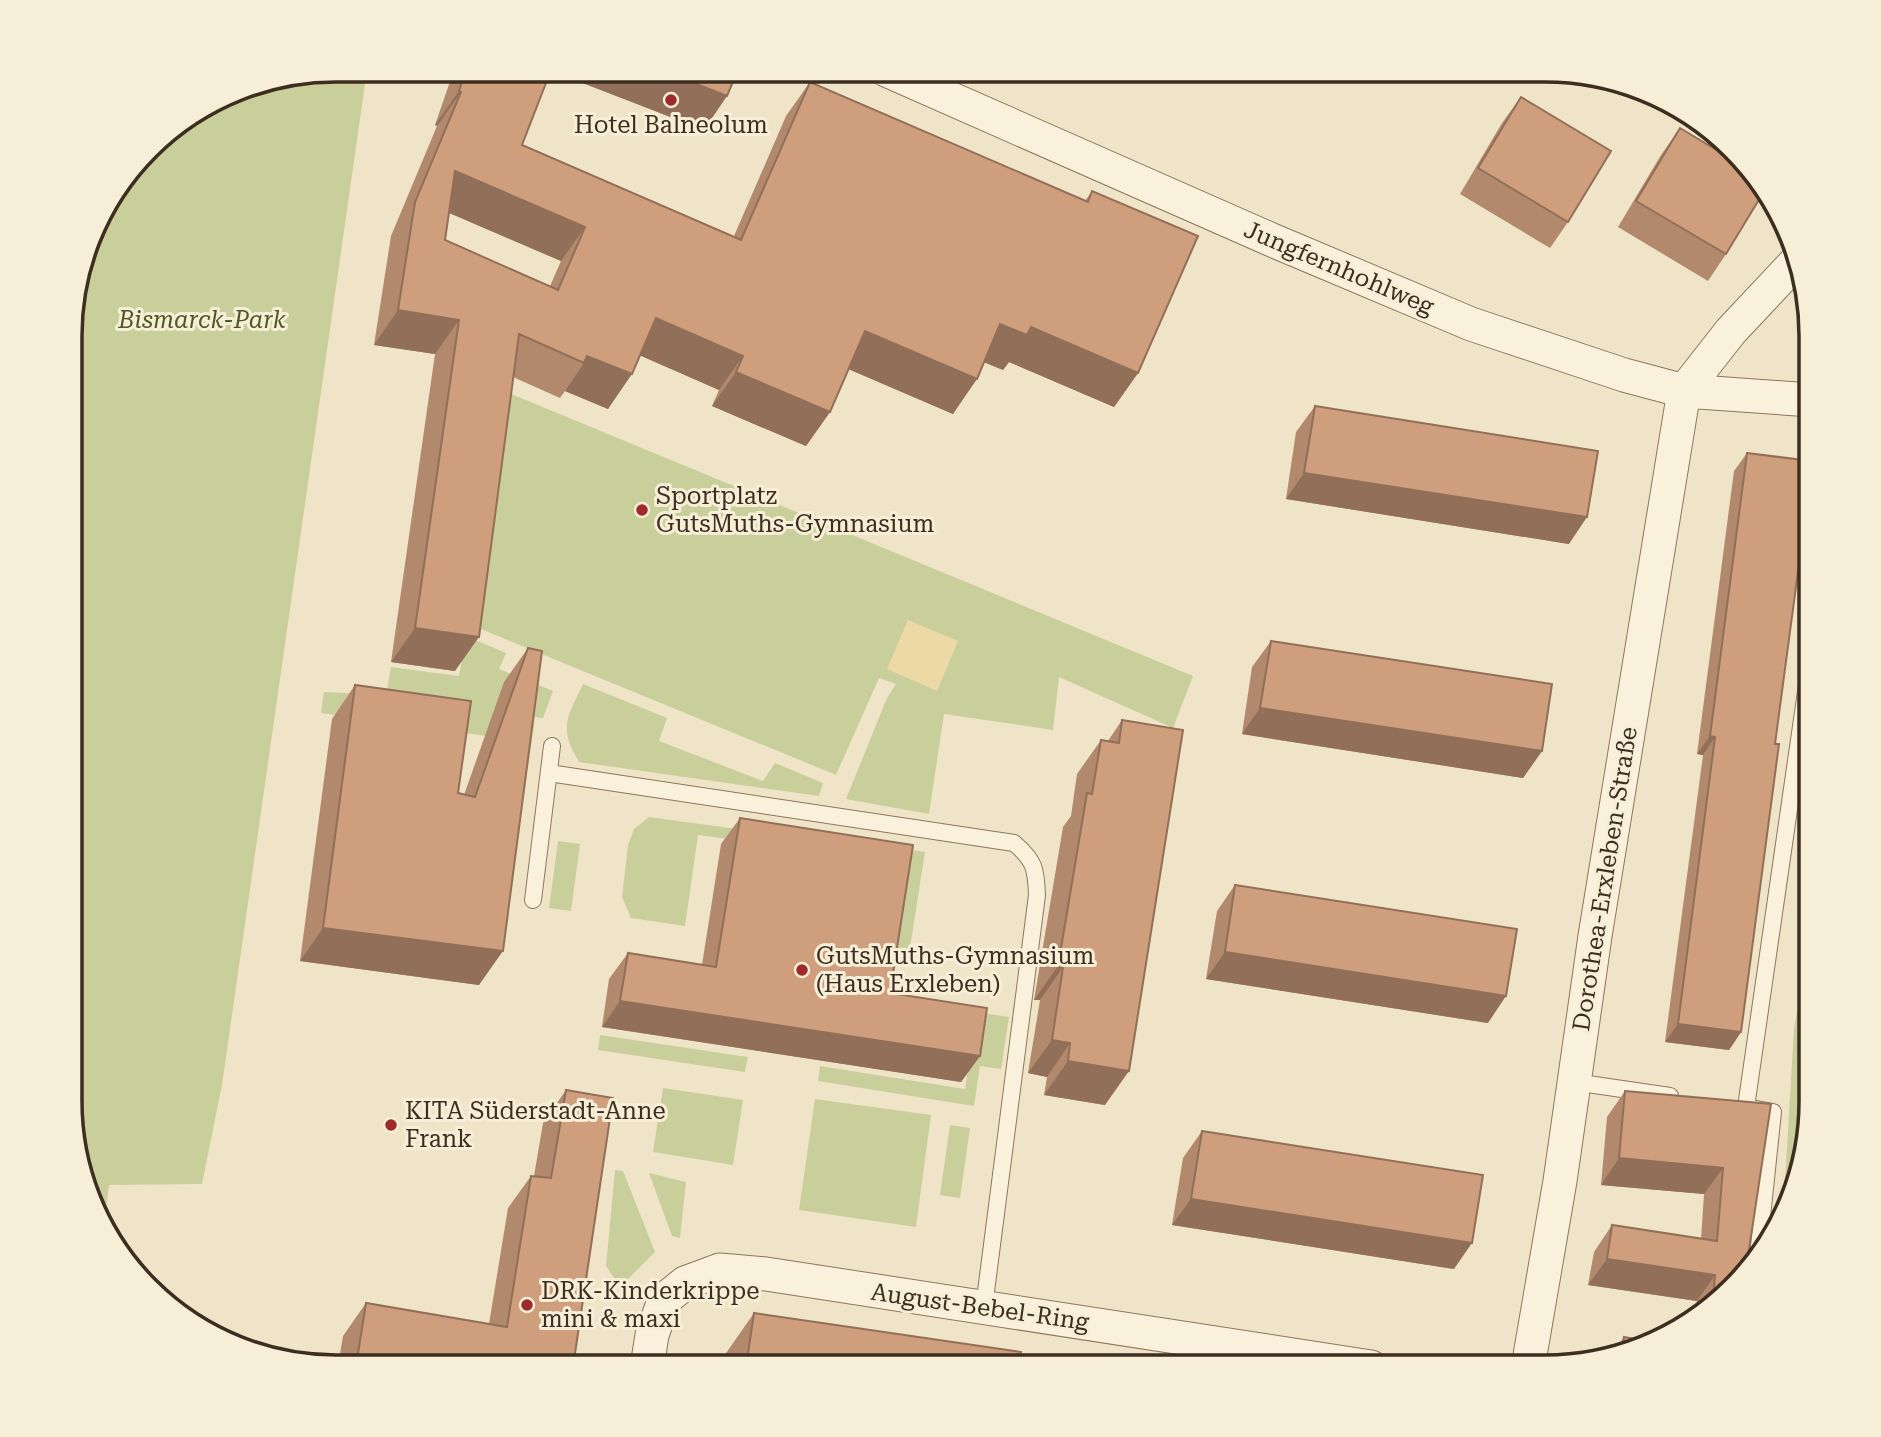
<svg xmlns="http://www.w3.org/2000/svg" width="1881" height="1437" font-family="'Roboto Serif',serif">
<rect width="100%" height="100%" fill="#f0e4c8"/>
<path fill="#c9cf9b" d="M 337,70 L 367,70 L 222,1085 L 202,1184 L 109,1185 L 104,1227 L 98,1219 L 71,1118 L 72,302 L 106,204 L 161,136 L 251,84 Z
M 509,393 L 1193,676 L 1173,728 L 1059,677 L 1053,730 L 944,714 L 929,814 L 846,799 L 887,698 L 896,684 L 879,678 L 836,775 L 476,627 Z
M 466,636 L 506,653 L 499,669 L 553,691 L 543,718 L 535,717 L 528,769 L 512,765 L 516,740 L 321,713 L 324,692 L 386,695 L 391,667 L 459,676 Z
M 583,684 L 667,718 L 659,741 L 763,781 L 775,763 L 823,783 L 819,796 L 579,762 C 558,727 567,718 583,684 Z
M 649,817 L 796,837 L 795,848 L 698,835 L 685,926 L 631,918 L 622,897 L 628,845 L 634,829 Z
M 558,841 L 580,844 L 571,911 L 549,908 Z
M 905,849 L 925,852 L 907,967 L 887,963 Z
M 1811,934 L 1810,1118 L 1791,1203 L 1783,1215 L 1794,1029 Z
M 940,1006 L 1009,1017 L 1001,1069 L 980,1066 L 974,1106 L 818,1081 L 820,1066 L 965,1089 L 974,1032 Z
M 600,1035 L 748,1057 L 745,1072 L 598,1050 Z
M 663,1088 L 743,1100 L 733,1165 L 653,1152 Z
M 815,1099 L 931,1115 L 916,1227 L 799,1210 Z
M 950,1125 L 970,1128 L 960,1198 L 940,1195 Z
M 615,1170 L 623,1171 L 655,1252 L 627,1280 L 614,1278 L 606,1266 Z
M 649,1173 L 686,1182 L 680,1238 L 672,1236 Z"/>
<path fill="#ecd9a5" d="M 908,620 L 958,641 L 937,691 L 887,669 Z"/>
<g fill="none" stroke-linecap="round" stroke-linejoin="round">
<defs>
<path id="lane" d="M 549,773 L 1014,843 C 1035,861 1036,869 1037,895 L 984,1307
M 533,900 L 552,746
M 1574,1082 L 1670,1096
M 1746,1107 L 1811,657
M 1751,1108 L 1773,1112 L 1758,1255"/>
<path id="street" d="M 886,70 L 1272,240 L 1471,324 L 1624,375 L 1684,391 L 1811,400
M 647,1367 L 652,1335 L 664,1300 L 685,1283 L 720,1270 L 766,1274 L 1371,1367
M 1528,1367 L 1560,1181 L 1595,936 L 1684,391 L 1731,331 L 1794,264"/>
</defs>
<use href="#lane" stroke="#8d765c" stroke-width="18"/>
<use href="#street" stroke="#8d765c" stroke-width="35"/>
<use href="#lane" stroke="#faf1dc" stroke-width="16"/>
<use href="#street" stroke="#faf1dc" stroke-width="33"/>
</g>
<path fill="#b2896c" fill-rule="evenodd" d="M 454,70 L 738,70 L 704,130 L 551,71 L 522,145 L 734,236 L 786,116 L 810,82 L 1085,201 L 1092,191 L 1138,373 L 1114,407 L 1009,362 L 1003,370 L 984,362 L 953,414 L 849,369 L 830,412 L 806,446 L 712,406 L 719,390 L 640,355 L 608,409 L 565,391 L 560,398 L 513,377 L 455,671 L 391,662 L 435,354 L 374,345 L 391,236 L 437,126 L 435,125 ZM 449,213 L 561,261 L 550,286 L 445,240 Z
M 1521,97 L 1568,222 L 1550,248 L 1460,194 L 1502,123 Z
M 1680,128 L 1726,254 L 1708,281 L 1618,227 L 1661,155 Z
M 1315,406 L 1569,544 L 1286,499 L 1296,432 Z
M 1747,453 L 1775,744 L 1741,1032 L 1729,1050 L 1665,1042 L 1703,755 L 1697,754 L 1734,471 Z
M 1271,641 L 1542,751 L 1523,778 L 1242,734 L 1252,667 Z
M 528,648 L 479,985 L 300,961 L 332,719 L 355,685 L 458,793 L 464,795 L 504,682 Z
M 1122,720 L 1105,1105 L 1044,1095 L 1047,1077 L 1028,1073 L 1040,1000 L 1034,1000 L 1063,827 L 1071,816 L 1077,774 L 1101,740 L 1108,741 Z
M 740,818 L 890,993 L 980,1056 L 961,1082 L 602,1027 L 609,979 L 628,953 L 702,965 L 721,844 Z
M 1235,885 L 1488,1023 L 1206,979 L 1217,911 Z
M 1810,1047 L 1810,1118 L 1798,1171 L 1806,1053 Z
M 566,1090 L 573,1367 L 338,1366 L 343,1336 L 366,1303 L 489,1324 L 508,1208 L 531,1176 L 534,1176 L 543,1123 Z
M 1625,1091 L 1771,1104 L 1745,1276 L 1696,1314 L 1697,1301 L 1588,1285 L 1594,1252 L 1612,1225 L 1701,1239 L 1704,1194 L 1601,1185 L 1607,1117 Z
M 1202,1131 L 1454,1269 L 1172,1225 L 1183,1158 Z
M 754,1313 L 1019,1367 L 721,1367 L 722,1359 Z
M 1624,1337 L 1653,1342 L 1614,1351 Z"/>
<path fill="#916f58" d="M 550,70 L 661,70 L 727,96 L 704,130 Z
M 1010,70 L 1026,70 L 1022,75 Z
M 459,91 L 461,92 L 437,126 L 435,125 Z
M 455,171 L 585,227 L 561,261 L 431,205 Z
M 398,310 L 459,320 L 435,354 L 374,345 Z
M 656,318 L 743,356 L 719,390 L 632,352 Z
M 1000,324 L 1031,327 L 1138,373 L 1114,407 L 1009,362 L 1003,370 L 976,359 Z
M 865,331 L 977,379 L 953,414 L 841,366 Z
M 587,356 L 632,374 L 608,409 L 565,391 L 584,363 Z
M 736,372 L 830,412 L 806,446 L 712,406 Z
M 1304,473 L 1587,517 L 1569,544 L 1286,499 Z
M 415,628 L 479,637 L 455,671 L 391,662 Z
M 1260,708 L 1542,751 L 1523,778 L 1242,734 Z
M 1710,736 L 1715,737 L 1703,755 L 1697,754 Z
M 323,928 L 503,951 L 479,985 L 300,961 Z
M 1225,952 L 1506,996 L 1488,1023 L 1206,979 Z
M 1058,966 L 1063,967 L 1040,1000 L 1034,1000 Z
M 620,1001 L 980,1056 L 961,1082 L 602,1027 Z
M 1678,1024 L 1741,1032 L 1729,1050 L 1665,1042 Z
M 1052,1040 L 1070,1043 L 1047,1077 L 1028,1073 Z
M 1068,1061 L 1129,1071 L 1105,1105 L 1044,1095 Z
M 1619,1158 L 1723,1168 L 1704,1194 L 1601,1185 Z
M 1191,1199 L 1472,1243 L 1454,1269 L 1172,1225 Z
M 1607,1259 L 1715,1275 L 1697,1301 L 1588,1285 Z"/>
<path fill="#cf9f7d" stroke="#916f58" stroke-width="2" fill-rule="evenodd" d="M 466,70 L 551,70 L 522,145 L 741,240 L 810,82 L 1088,202 L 1092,191 L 1198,236 L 1138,373 L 1031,327 L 1027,335 L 1000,324 L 977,379 L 865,331 L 830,412 L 736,372 L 743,356 L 656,318 L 632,374 L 587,356 L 584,363 L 519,334 L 479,637 L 415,628 L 459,320 L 398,310 L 415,202 L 461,92 L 459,91 ZM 455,171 L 585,227 L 558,290 L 445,240 Z
M 661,70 L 738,70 L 727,96 Z
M 1521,97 L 1611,151 L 1568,222 L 1478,168 Z
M 1680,128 L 1743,166 L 1763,193 L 1726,254 L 1636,201 Z
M 1315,406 L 1598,451 L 1587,517 L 1304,473 Z
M 1747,453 L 1811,461 L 1811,474 L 1775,744 L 1779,744 L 1741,1032 L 1678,1024 L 1715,737 L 1710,736 Z
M 1271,641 L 1552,684 L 1542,751 L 1260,708 Z
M 528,648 L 542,651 L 503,951 L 323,928 L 355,685 L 471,701 L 458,793 L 475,797 Z
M 1122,720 L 1183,730 L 1129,1071 L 1068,1061 L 1070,1043 L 1052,1040 L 1063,967 L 1058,966 L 1087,793 L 1092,794 L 1101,740 L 1119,743 Z
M 740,818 L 913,845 L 890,993 L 987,1008 L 980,1056 L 620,1001 L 628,953 L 716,967 Z
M 1235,885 L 1517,929 L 1506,996 L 1225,952 Z
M 566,1090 L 613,1098 L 573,1367 L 356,1366 L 366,1303 L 507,1327 L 531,1176 L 551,1178 Z
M 1625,1091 L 1771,1104 L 1745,1276 L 1713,1300 L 1715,1275 L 1607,1259 L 1612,1225 L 1717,1241 L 1723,1168 L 1619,1158 Z
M 1202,1131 L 1483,1175 L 1472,1243 L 1191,1199 Z
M 754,1313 L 1021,1352 L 1019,1367 L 746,1367 Z
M 1624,1337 L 1653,1342 L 1622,1349 Z"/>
<g fill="#9e2a2b" stroke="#f7eed8" stroke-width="2.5">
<circle cx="671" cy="100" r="7"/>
<circle cx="642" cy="510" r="7"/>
<circle cx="802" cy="970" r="7"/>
<circle cx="391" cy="1125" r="7"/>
<circle cx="527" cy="1305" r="7"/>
</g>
<g text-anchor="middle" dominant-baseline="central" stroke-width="6" stroke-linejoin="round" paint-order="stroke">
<g font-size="24" fill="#3d2e20" stroke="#f7eed8" text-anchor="start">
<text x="671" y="125" text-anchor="middle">Hotel Balneolum</text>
<text x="656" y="496">Sportplatz<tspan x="656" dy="28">GutsMuths-Gymnasium</tspan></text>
<text x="816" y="956">GutsMuths-Gymnasium<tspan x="816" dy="28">(Haus Erxleben)</tspan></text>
<text x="405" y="1111">KITA Süderstadt-Anne<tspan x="405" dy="28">Frank</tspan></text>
<text x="541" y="1291">DRK-Kinderkrippe<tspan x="541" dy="28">mini &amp; maxi</tspan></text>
</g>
<g font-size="24" fill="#3d2e20" stroke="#f7eed8">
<text transform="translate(1339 268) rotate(23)">Jungfernhohlweg</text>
<text transform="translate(1605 879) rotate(-81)">Dorothea-Erxleben-Straße</text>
<text transform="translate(980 1307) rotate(8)">August-Bebel-Ring</text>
</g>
<g font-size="24" font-style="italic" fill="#4d5a26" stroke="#f7eed8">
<text x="202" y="320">Bismarck-Park</text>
</g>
</g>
<path d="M0 0H1881V1437H0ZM336 82H1545A254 254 0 0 1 1799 336V1101A254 254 0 0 1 1545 1355H336A254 254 0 0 1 82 1101V336A254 254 0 0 1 336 82Z" fill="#f7eed8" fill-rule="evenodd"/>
<path fill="none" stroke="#3d2e20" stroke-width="3.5" d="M336 82H1545A254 254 0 0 1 1799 336V1101A254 254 0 0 1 1545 1355H336A254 254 0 0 1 82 1101V336A254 254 0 0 1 336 82Z"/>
</svg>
